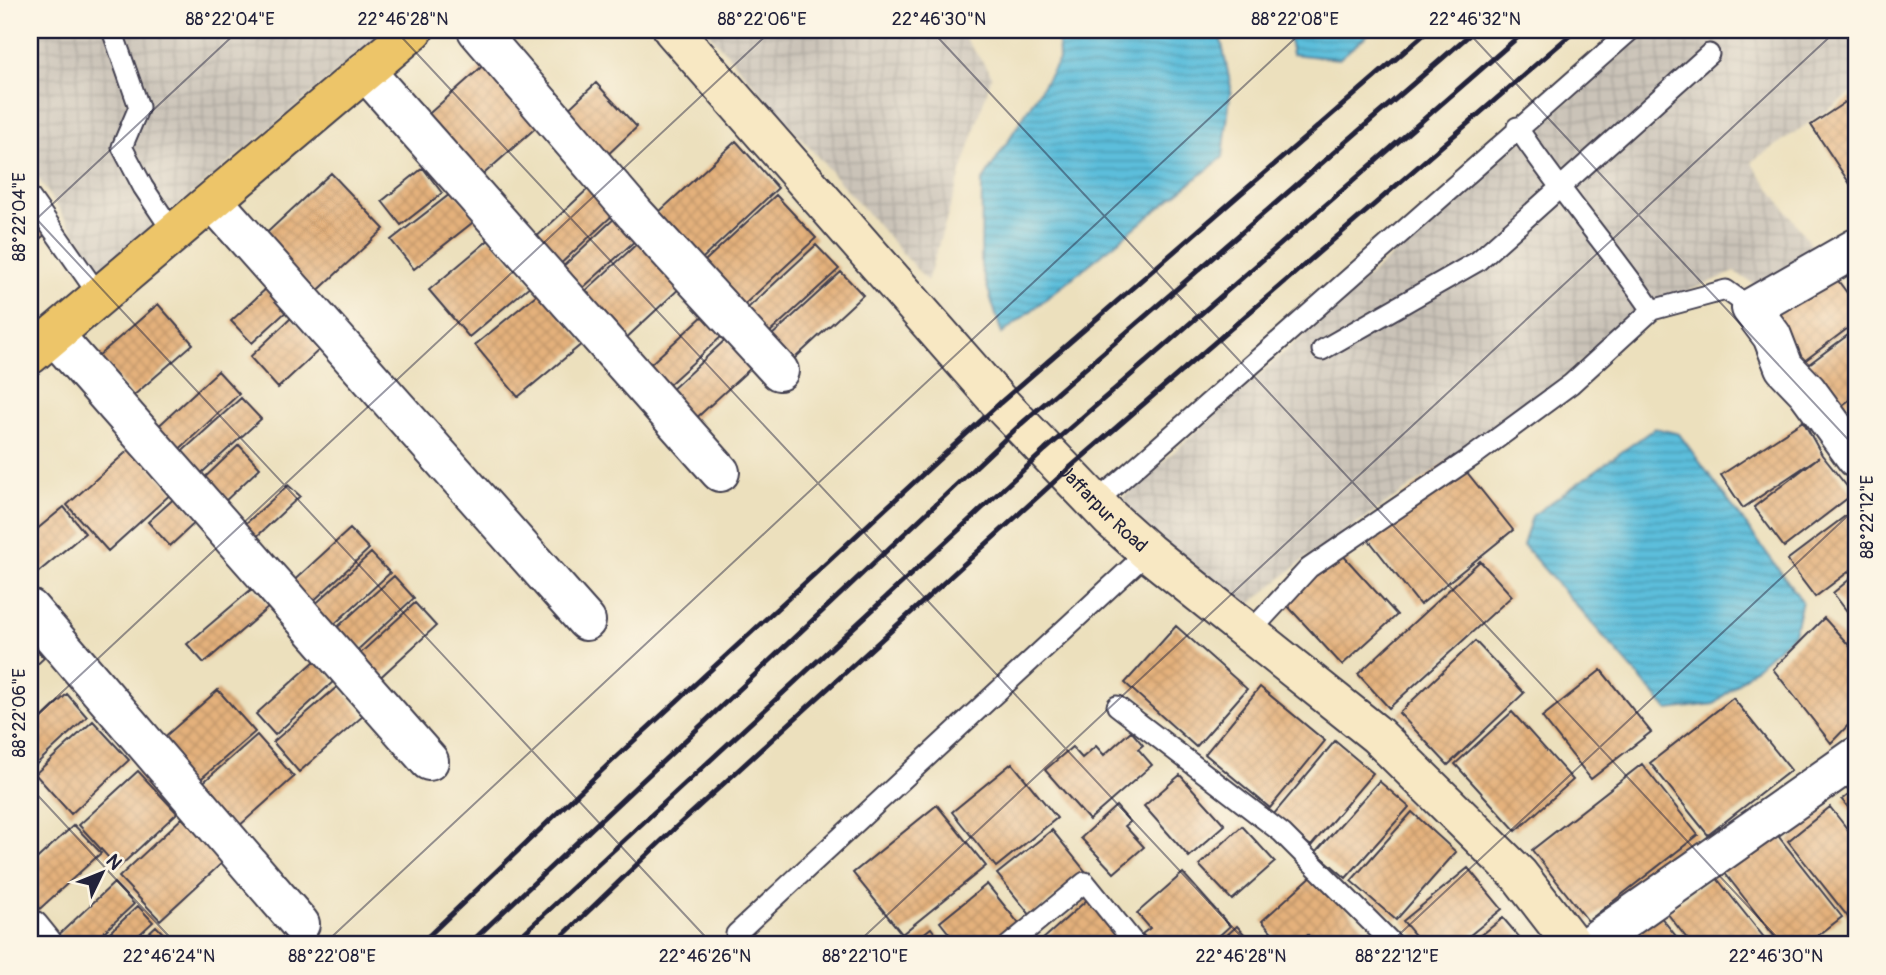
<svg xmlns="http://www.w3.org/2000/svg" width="1886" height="975" font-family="Pangolin,sans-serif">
<defs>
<pattern id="industrial-grid" width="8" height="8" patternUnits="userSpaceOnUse" patternTransform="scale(1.75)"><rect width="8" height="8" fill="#cac3b8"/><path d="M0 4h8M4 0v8" fill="none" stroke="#ada79f"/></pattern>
<pattern id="water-rules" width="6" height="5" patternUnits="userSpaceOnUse" patternTransform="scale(1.75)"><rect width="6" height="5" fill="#5cbedb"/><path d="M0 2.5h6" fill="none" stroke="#4c9ab3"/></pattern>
<pattern id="building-cross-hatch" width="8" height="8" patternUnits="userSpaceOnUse" patternTransform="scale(1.75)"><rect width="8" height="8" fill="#e4b17b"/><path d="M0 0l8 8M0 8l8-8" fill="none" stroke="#c3986b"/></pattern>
</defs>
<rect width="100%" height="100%" fill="#fcf5e5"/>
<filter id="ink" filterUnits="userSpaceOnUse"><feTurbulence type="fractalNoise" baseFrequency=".0143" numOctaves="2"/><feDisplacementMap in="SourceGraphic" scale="14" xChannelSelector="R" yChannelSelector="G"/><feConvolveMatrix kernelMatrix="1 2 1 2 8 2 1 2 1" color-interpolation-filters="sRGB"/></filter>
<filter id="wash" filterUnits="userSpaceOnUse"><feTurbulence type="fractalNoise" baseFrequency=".00686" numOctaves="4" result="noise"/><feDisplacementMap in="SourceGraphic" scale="28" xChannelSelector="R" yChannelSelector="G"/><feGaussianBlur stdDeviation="1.57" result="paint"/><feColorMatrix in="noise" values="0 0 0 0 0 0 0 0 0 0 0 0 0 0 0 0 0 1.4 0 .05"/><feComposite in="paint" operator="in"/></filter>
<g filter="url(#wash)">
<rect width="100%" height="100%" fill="#ece0bd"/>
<path fill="url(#industrial-grid)" d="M 30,30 L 387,30 L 100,271 L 30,166 Z
M 706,30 L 959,30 L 992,75 L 927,281 Z
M 1649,30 L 1856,30 L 1856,91 L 1751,162 L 1815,250 L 1765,291 L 1735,272 L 1643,309 L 1525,410 L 1306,558 L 1245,608 L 1116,504 L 1477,179 Z"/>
<path fill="url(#water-rules)" stroke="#3f708b" stroke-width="2" d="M 1058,30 L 1219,30 L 1231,87 L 1223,157 L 1002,334 L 981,267 L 982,182 L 1059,60 Z
M 1287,30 L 1373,30 L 1339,59 L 1292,54 Z
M 1655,428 L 1679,434 L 1802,601 L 1794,634 L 1714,704 L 1668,710 L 1523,545 L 1532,516 Z"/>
<g id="blocks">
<path fill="url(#building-cross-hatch)" d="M 495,55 L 549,116 L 477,180 L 423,119 Z
M 596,83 L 637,127 L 603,159 L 562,115 Z
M 1856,95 L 1856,193 L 1811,125 Z
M 736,141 L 778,188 L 690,270 L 647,223 Z
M 423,168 L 442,193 L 401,225 L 382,201 Z
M 331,173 L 384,229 L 311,297 L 258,241 Z
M 590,187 L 614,214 L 556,268 L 531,242 Z
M 454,191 L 477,219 L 414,269 L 391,240 Z
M 776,195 L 816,238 L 733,315 L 693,272 Z
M 30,213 L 46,234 L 30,246 Z
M 617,216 L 637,239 L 576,294 L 557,272 Z
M 491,238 L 531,285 L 469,337 L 429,290 Z
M 640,241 L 682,286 L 622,342 L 579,297 Z
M 816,245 L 839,269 L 757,344 L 735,320 Z
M 1828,267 L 1856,305 L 1856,322 L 1799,365 L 1763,316 Z
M 841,272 L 863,295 L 782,370 L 759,347 Z
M 268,287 L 289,309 L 252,343 L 231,321 Z
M 541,291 L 583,343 L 518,397 L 475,345 Z
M 158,304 L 193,344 L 133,396 L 98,356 Z
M 704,315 L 722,336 L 663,390 L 644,370 Z
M 291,318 L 320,349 L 278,388 L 250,357 Z
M 1856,329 L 1856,395 L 1829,415 L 1797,373 Z
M 726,339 L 752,367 L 692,422 L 667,394 Z
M 218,371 L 239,394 L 173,455 L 152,432 Z
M 241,398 L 261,419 L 195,479 L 175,458 Z
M 1803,421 L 1822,455 L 1853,494 L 1784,547 L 1754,507 L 1819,457 L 1743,508 L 1721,475 Z
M 239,445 L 260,468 L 221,505 L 200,482 Z
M 132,447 L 173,492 L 108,551 L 67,505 Z
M 1454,456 L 1513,530 L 1420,605 L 1361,530 Z
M 288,485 L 300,496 L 253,540 L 241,528 Z
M 178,495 L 199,519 L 170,546 L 148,522 Z
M 64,507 L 85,533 L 30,579 L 30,535 Z
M 1856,508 L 1856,566 L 1815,597 L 1787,560 Z
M 350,529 L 369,549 L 307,607 L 288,586 Z
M 1340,552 L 1397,615 L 1342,665 L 1284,602 Z
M 371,553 L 390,573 L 329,629 L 310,609 Z
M 1480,561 L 1512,596 L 1389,708 L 1358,674 Z
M 1856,574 L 1856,610 L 1850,615 L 1833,593 Z
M 394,576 L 414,598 L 352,655 L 332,632 Z
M 253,588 L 269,607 L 204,663 L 187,644 Z
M 415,603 L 436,626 L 374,683 L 353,660 Z
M 1824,618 L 1856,653 L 1856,717 L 1831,743 L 1773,669 Z
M 1176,626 L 1247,689 L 1196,747 L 1125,683 Z
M 1475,641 L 1524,693 L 1448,765 L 1399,713 Z
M 30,643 L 44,658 L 30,671 Z
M 315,661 L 334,681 L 275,735 L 256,714 Z
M 1601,670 L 1651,732 L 1591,779 L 1542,717 Z
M 338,686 L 363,716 L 299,772 L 273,742 Z
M 1260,687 L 1325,741 L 1270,808 L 1205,754 Z
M 218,690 L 255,732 L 189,789 L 153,747 Z
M 67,694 L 87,717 L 30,770 L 30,729 Z
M 1733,698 L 1791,770 L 1708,835 L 1650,763 Z
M 1512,712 L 1573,780 L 1516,831 L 1455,764 Z
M 93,721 L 129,760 L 71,814 L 35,774 Z
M 1131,731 L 1143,745 L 1138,749 L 1152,765 L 1089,820 L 1045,770 L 1072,747 L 1082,758 L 1096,746 L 1104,755 Z
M 257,735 L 294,777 L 229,835 L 191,793 Z
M 1335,741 L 1373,773 L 1311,846 L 1273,815 Z
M 1012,763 L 1057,818 L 996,867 L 952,812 Z
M 1642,764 L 1698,835 L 1588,921 L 1532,850 Z
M 138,771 L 177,813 L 118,868 L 79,825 Z
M 1180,775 L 1225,825 L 1189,857 L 1144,806 Z
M 1379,781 L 1409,807 L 1346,878 L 1316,852 Z
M 1856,789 L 1856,817 L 1842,800 Z
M 937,805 L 986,866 L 902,934 L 853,873 Z
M 1116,806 L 1130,822 L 1125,826 L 1144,847 L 1114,873 L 1081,838 Z
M 1830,807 L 1856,840 L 1856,927 L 1788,841 Z
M 1412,812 L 1456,852 L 1396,920 L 1351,881 Z
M 182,818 L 223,862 L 160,920 L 119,877 Z
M 1768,823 L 1842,917 L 1806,945 L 1781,945 L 1717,863 Z
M 74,825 L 101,853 L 33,915 L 30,911 L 30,865 Z
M 1242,826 L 1275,862 L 1232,900 L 1199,865 Z
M 1052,830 L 1086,872 L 1031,916 L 997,874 Z
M 1468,868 L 1502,909 L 1458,945 L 1423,945 L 1403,921 Z
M 1183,873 L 1230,926 L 1209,945 L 1152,945 L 1142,934 L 1150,928 L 1137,913 Z
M 1315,873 L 1374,939 L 1366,945 L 1317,945 L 1308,935 L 1297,945 L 1283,945 L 1262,921 Z
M 1715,876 L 1770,945 L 1692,945 L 1667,913 Z
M 114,883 L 134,904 L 90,945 L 56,945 L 52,941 Z
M 987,884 L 1024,930 L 1004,945 L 958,945 L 940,922 Z
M 1088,899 L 1129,945 L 1045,945 L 1041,941 Z
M 138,906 L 153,922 L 128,945 L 96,945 Z
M 1656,911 L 1683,945 L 1613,945 Z
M 1503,918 L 1526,945 L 1469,945 Z
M 156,926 L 174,945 L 135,945 Z
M 1237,926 L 1254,945 L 1216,945 Z
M 931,928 L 944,945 L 909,945 Z"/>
</g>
</g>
<g filter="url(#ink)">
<use href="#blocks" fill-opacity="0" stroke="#403e4e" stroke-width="2"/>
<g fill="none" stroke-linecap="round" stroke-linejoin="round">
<defs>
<path id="lane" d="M 112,30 L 139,107 L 122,147 L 143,187 L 175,235
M 1517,127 C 1559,191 1609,247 1652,310 L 1726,290 L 1751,308
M 30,197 L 100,297
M 1322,350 L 1478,261 L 1709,54
M 1096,502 L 1631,30
M 1249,633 L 1309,568 L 1472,457 L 1571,384 L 1652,310
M 1117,706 L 1282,833 L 1394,945
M 744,945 L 736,934 L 1148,552
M 1009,945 L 1085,882 L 1136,945"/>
<path id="street" d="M 477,30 L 635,214 L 779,371
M 365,71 L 720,472
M 214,202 L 586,621
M 1856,248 L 1751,308 L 1772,336 L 1784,367 L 1807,391 L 1856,458
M 54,335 L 429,761
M 30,609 L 300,924
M 30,929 L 43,945
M 1589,945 L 1856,757"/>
<g id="secondary">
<path id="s1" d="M 673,30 L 1000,403 L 1111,519 L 1148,552 L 1377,735 L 1519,875 L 1573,945"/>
</g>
<path id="primary" d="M 30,355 L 414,30"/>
</defs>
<use href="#lane" stroke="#403e4e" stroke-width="23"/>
<use href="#street" stroke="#403e4e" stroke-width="42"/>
<use href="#secondary" stroke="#403e4e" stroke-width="42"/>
<use href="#primary" stroke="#403e4e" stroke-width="42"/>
<use href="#lane" stroke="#fff" stroke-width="19"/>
<use href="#street" stroke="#fff" stroke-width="38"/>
<use href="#secondary" stroke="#f8e8c3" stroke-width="38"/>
<use href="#primary" stroke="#edc569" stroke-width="38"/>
<path stroke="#22223b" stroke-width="5" d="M 419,945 L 613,760 L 1000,403 L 1429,30
M 468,945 L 1021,424 L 1475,30
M 511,945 L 1045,450 L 1526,30
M 553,945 L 675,828 L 1066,471 L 1576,30"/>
</g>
</g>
<path fill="none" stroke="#22223b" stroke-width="2" stroke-opacity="0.45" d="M 395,30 L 1249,945M 931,30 L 1784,945M 1466,30 L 1856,448M 30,212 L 713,945M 30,225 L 239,30M 30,722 L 772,30M 30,787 L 177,945M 323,945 L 1304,30M 855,945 L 1837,30M 1388,945 L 1856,508"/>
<g text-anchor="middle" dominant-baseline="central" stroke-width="5" stroke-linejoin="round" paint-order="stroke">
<g font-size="19" fill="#22223b" stroke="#fcf5e5">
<text stroke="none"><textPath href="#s1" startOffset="644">Jaffarpur Road</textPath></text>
</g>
</g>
<rect width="1886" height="975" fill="none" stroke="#fcf5e5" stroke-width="77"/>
<g transform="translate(102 873) rotate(47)" stroke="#fcf5e5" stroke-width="5" paint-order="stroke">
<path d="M0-5L12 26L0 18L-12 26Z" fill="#22223b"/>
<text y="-10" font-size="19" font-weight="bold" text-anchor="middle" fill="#22223b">N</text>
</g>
<rect x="38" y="38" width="1810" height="898" fill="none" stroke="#22223b" stroke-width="2.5"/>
<g font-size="18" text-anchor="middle" fill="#22223b">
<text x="230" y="25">88°22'04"E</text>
<text x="403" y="25">22°46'28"N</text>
<text x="762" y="25">88°22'06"E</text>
<text x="939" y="25">22°46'30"N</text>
<text x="1295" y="25">88°22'08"E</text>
<text x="1475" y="25">22°46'32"N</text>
<text transform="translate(19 217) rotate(-90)" y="6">88°22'04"E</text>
<text transform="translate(1867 517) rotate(-90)" y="6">88°22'12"E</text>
<text transform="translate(19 713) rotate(-90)" y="6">88°22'06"E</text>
<text x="169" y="962">22°46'24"N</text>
<text x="332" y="962">88°22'08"E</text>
<text x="705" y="962">22°46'26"N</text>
<text x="865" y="962">88°22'10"E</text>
<text x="1241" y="962">22°46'28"N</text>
<text x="1397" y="962">88°22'12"E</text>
<text x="1776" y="962">22°46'30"N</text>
</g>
</svg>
